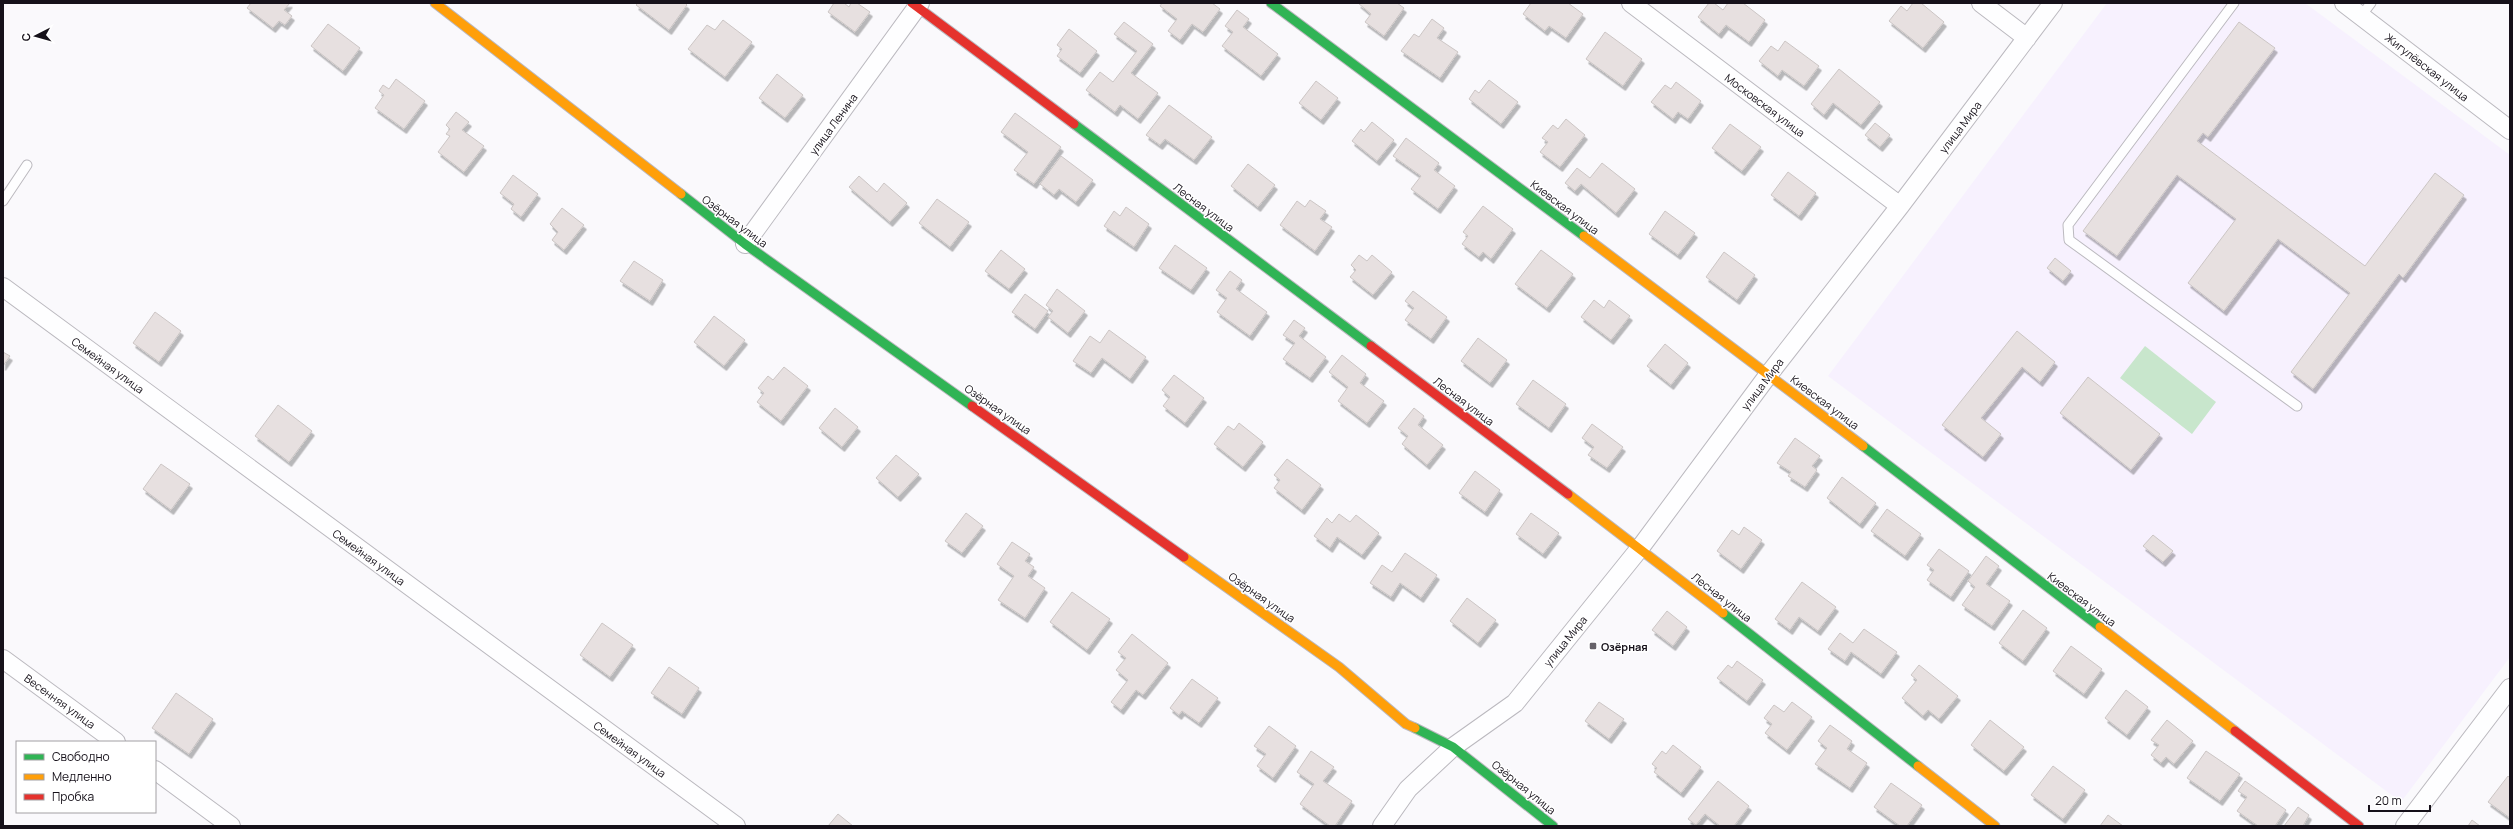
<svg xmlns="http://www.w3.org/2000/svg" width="2513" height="829" font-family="Manrope,sans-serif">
<defs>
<filter id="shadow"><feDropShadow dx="2.5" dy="4.5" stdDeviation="0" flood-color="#0004"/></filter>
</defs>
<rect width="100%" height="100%" fill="#faf9fc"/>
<path fill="#f7f1fe" d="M 2107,3 L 2305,3 L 2510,155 L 2510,657 L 2401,802 L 1828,376 Z"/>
<path fill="#c8e6cc" d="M 2145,346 L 2216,402 L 2192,434 L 2120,378 Z"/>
<path fill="#e7e0e0" stroke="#cbc5c4" filter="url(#shadow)" d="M 251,3 L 290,3 L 284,10 L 292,16 L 285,25 L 279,21 L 273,28 L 247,8 Z
M 638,3 L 685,3 L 687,5 L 669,30 L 636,5 Z
M 834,3 L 844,3 L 849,7 L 851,3 L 857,3 L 870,12 L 855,32 L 828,12 Z
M 1162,3 L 1212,3 L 1220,9 L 1203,32 L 1192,24 L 1180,40 L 1168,31 L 1177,19 L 1160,6 Z
M 1358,3 L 1397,3 L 1404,8 L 1384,36 L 1365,22 L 1371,14 Z
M 1531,3 L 1568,3 L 1583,14 L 1566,38 L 1549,26 L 1545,31 L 1523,14 Z
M 1709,3 L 1714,3 L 1723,10 L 1728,3 L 1743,3 L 1765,20 L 1749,42 L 1726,25 L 1719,34 L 1698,17 Z
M 1913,3 L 1921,3 L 1944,22 L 1923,48 L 1889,21 L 1901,6 L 1907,11 Z
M 1237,10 L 1249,19 L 1243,27 L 1278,54 L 1261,76 L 1222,46 L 1233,32 L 1225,26 Z
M 1432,19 L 1444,28 L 1437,38 L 1458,52 L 1440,78 L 1401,51 L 1414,34 L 1419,37 Z
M 723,20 L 752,42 L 725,77 L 688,49 L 707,25 L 715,30 Z
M 1124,22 L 1153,44 L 1131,73 L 1158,93 L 1138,119 L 1120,105 L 1115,112 L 1086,90 L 1100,72 L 1113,82 L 1137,51 L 1114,34 Z
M 2239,22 L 2275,48 L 2208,137 L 2203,133 L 2197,141 L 2365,266 L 2435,173 L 2464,195 L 2403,278 L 2399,274 L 2313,389 L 2291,372 L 2350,293 L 2278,239 L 2224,311 L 2188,283 L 2236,219 L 2177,175 L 2117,256 L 2083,231 Z
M 328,24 L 360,48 L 343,71 L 311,46 Z
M 1069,29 L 1097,51 L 1080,73 L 1057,56 L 1062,49 L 1057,45 Z
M 1605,32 L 1642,59 L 1623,86 L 1586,59 Z
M 1785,41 L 1819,66 L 1804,86 L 1782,70 L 1778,76 L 1759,61 L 1771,46 L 1778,51 Z
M 1839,69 L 1880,102 L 1861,125 L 1833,103 L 1824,115 L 1811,104 Z
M 777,74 L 803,95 L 785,118 L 759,98 Z
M 396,79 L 425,101 L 404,129 L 375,108 L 384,95 L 379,91 L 383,85 L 389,89 Z
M 1489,80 L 1518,102 L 1501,124 L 1469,99 L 1475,90 L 1479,93 Z
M 1316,81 L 1338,98 L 1321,120 L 1299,103 Z
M 1676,82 L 1701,101 L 1688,119 L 1678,112 L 1673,119 L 1651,102 L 1665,85 L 1671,89 Z
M 1169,105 L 1212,137 L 1194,160 L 1165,139 L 1160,145 L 1146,135 Z
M 456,112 L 469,122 L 462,130 L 484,146 L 464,172 L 438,152 L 450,136 L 446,134 L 450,129 L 446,125 Z
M 1015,113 L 1061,147 L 1034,184 L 1014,170 L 1028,152 L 1001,132 Z
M 1566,119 L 1585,135 L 1560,167 L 1540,152 L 1548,142 L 1542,138 L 1553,125 L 1558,129 Z
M 1372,122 L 1394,140 L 1377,161 L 1352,141 L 1361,129 L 1364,132 Z
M 1875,123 L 1890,135 L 1880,147 L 1865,135 Z
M 1730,124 L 1761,147 L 1742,171 L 1712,148 Z
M 1406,138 L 1439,163 L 1434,170 L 1455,186 L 1438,209 L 1411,189 L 1421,176 L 1393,156 Z
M 1061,156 L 1093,180 L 1076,202 L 1059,189 L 1054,195 L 1040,184 Z
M 1602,163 L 1635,189 L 1616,213 L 1581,184 L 1575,191 L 1565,183 L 1577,168 L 1590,178 Z
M 1248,164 L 1275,185 L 1258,207 L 1231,186 Z
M 1788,172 L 1816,193 L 1799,216 L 1771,195 Z
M 513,175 L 538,194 L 521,217 L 511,209 L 514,204 L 500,193 Z
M 859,176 L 877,192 L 884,183 L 907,203 L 890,222 L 849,187 Z
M 937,199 L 969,222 L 950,247 L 919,223 Z
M 1310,200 L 1326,211 L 1320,219 L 1332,227 L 1315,251 L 1280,225 L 1297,201 L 1305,207 Z
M 1483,206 L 1513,229 L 1491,259 L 1483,252 L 1479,257 L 1462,244 L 1468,236 L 1463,232 Z
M 1126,207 L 1149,224 L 1134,247 L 1104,226 L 1114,211 L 1120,216 Z
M 562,208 L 584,225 L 564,250 L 552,240 L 558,232 L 550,224 Z
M 1665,211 L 1695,233 L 1678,255 L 1649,234 Z
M 1175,245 L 1207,268 L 1191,290 L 1159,268 Z
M 1001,250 L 1025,269 L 1009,289 L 985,271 Z
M 1541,250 L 1573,274 L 1547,308 L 1515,284 Z
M 1724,252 L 1755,275 L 1737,300 L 1706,277 Z
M 1359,255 L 1367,261 L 1372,255 L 1392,272 L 1373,295 L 1350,277 L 1356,270 L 1351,265 Z
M 2055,258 L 2071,271 L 2063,281 L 2047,268 Z
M 634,261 L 663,280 L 650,301 L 620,281 Z
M 1230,271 L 1242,280 L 1236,289 L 1267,312 L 1250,336 L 1217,312 L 1227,298 L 1216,290 Z
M 1057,289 L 1085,311 L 1068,333 L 1048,317 L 1053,311 L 1046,305 Z
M 1413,291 L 1447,317 L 1431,339 L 1405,320 L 1414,308 L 1405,301 Z
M 1025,294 L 1048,311 L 1035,329 L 1012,312 Z
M 1594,300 L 1604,308 L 1609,300 L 1630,316 L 1611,340 L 1581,317 Z
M 155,312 L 181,331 L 159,362 L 133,343 Z
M 714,316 L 745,340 L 724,366 L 694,342 Z
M 1294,320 L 1305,328 L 1299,336 L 1326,357 L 1310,378 L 1283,359 L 1295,343 L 1283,335 Z
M 1109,330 L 1146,357 L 1130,379 L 1102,358 L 1091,373 L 1073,361 L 1090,336 L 1100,343 Z
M 2017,331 L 2055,362 L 2040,382 L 2022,367 L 1981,418 L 2001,434 L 1983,457 L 1942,425 Z
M 1478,338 L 1507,360 L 1490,383 L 1461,361 Z
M 1665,344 L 1688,363 L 1671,385 L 1647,366 Z
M 3,352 L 10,356 L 3,366 Z
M 1342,355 L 1366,374 L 1360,383 L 1384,401 L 1367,423 L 1338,401 L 1348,387 L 1329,372 Z
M 784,367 L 808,386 L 781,421 L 757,402 L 764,393 L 758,388 L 768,376 L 773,380 Z
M 1174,375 L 1204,398 L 1185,423 L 1163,406 L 1170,397 L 1162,390 Z
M 2088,377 L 2160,434 L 2131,470 L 2060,413 Z
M 1533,380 L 1566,404 L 1549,428 L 1516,404 Z
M 278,405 L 312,431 L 289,462 L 255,436 Z
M 835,408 L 858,427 L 842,447 L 819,428 Z
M 1414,408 L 1424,416 L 1418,425 L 1443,445 L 1427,465 L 1402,444 L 1408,436 L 1398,428 Z
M 1239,423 L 1263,442 L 1243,467 L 1214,444 L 1228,426 L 1234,430 Z
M 1592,424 L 1623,447 L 1607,468 L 1588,455 L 1594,447 L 1582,438 Z
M 1795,438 L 1820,456 L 1812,466 L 1817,470 L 1805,487 L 1788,476 L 1791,472 L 1777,463 Z
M 896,455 L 919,474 L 898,497 L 876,478 Z
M 1287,459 L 1321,485 L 1302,510 L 1274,488 L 1280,480 L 1274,475 Z
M 161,464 L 190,484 L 171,510 L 143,489 Z
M 1475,471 L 1500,490 L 1485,512 L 1459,493 Z
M 1842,477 L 1876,503 L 1860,524 L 1827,498 Z
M 1887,509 L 1921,534 L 1905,556 L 1871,531 Z
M 966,513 L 983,526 L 962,553 L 945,541 Z
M 1531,513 L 1559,533 L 1543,554 L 1516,534 Z
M 1339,514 L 1350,522 L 1356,515 L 1379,533 L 1362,555 L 1337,537 L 1330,548 L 1314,536 L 1327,518 L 1332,523 Z
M 1744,527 L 1762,540 L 1741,569 L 1717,551 L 1732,530 L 1739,535 Z
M 2153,535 L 2173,551 L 2163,562 L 2143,546 Z
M 1012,542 L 1030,554 L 1025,561 L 1034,567 L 1028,576 L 1045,588 L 1025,618 L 998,600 L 1014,576 L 997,564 Z
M 1939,549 L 1969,571 L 1951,597 L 1927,580 L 1934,570 L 1927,565 Z
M 1405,553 L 1437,575 L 1421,598 L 1400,583 L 1391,597 L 1370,583 L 1382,565 L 1392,572 Z
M 1986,556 L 1999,566 L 1986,584 L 2010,601 L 1992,626 L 1962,605 L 1975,587 L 1968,581 Z
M 1802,582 L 1836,607 L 1818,631 L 1799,617 L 1790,630 L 1775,619 Z
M 1072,592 L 1110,619 L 1087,650 L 1050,622 Z
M 1467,598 L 1496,620 L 1478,643 L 1450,621 Z
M 2023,610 L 2047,628 L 2023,661 L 1999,643 Z
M 1667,611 L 1687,627 L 1673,646 L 1652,630 Z
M 602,623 L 633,645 L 610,677 L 580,655 Z
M 1864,629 L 1897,652 L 1881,674 L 1851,652 L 1845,661 L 1828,649 L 1840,633 L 1853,643 Z
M 1132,634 L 1168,663 L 1143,695 L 1136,690 L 1121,710 L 1111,702 L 1128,680 L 1116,670 L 1126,658 L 1118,652 Z
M 2071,646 L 2102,669 L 2084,694 L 2053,671 Z
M 1737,661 L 1763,680 L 1747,701 L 1717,678 L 1728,665 L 1732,668 Z
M 1919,665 L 1958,696 L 1939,719 L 1928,710 L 1923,716 L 1902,698 L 1917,680 L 1911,675 Z
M 669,667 L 699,688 L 682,714 L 651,693 Z
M 1192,679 L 1218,698 L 1199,723 L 1182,711 L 1179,715 L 1170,708 Z
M 2126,690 L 2148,707 L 2127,735 L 2105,718 Z
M 176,693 L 213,719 L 189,754 L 152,728 Z
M 1599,702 L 1624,719 L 1609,739 L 1585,721 Z
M 1792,702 L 1812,717 L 1787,750 L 1765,733 L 1772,724 L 1764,718 L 1774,705 L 1784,712 Z
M 1990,720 L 2024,747 L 2004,771 L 1971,745 Z
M 2167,720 L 2193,741 L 2174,764 L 2166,757 L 2161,763 L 2151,755 L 2159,745 L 2151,740 Z
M 1830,725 L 1852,741 L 1847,749 L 1867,763 L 1850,788 L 1815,764 L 1827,748 L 1818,741 Z
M 1269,726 L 1296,746 L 1273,778 L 1257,766 L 1266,754 L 1254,746 Z
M 1673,745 L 1701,767 L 1681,793 L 1654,772 L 1657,768 L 1652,764 L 1662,751 L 1666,754 Z
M 1311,751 L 1334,767 L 1323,781 L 1352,801 L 1335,826 L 1330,826 L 1300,804 L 1314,784 L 1297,772 Z
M 2206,751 L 2240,774 L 2220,801 L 2187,778 Z
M 2053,766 L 2085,790 L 2063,819 L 2031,795 Z
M 2508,776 L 2510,778 L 2510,818 L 2488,802 Z
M 1718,781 L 1749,806 L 1734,826 L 1720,826 L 1705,814 L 1696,825 L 1688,819 Z
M 2245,781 L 2286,810 L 2275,826 L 2258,826 L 2237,811 L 2247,797 L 2238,791 Z
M 1891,783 L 1922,805 L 1907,826 L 1900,826 L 1874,807 Z
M 2298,807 L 2309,815 L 2303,826 L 2284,826 Z
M 838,814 L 853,826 L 828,826 Z
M 2108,815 L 2123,826 L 2100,826 Z
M 2472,820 L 2480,826 L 2468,826 Z"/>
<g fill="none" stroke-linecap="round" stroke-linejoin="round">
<defs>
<path id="lane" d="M 2234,3 L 2068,225 L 2069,240 L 2297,406
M 2361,16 L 2371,3
M 3,201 L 27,165"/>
<path id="street" d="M 1631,3 L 1900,206
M 1981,3 L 2027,38
M 2344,3 L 2510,130
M 745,244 L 920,3
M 3,287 L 736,826
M 3,659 L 116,742
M 155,770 L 231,826
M 1382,826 L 1408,789 L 1453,747 L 1515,703 L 1640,548 L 1769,374 L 1900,206 L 2053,3
M 2405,826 L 2510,688"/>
<path id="fast" d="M 1271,3 L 1584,236
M 1074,124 L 1371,346
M 681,194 L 745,244 L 972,406
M 1863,446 L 2100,627
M 1723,613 L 1918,766
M 1415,728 L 1453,747 L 1553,826"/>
<path id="slow" d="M 435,3 L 681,194
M 1584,236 L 1863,446
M 1568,494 L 1723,613
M 1184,557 L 1339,667 L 1406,724 L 1415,728
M 2100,627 L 2235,731
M 1918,766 L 1995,826"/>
<path id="jam" d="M 912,3 L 1074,124
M 1371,346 L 1568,494
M 972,406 L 1184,557
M 2235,731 L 2359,826"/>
</defs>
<use href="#lane" stroke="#bbb9bf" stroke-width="11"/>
<use href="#street" stroke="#bbb9bf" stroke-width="20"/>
<use href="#fast" stroke="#bbb9bf" stroke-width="11"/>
<use href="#slow" stroke="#bbb9bf" stroke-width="11"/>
<use href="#jam" stroke="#bbb9bf" stroke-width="11"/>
<use href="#lane" stroke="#fefeff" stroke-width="9"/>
<use href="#street" stroke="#fefeff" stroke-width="18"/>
<use href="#fast" stroke="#30b455" stroke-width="9"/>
<use href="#slow" stroke="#ff9f0a" stroke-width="9"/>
<use href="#jam" stroke="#e5322d" stroke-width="9"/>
</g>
<rect fill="#666269" stroke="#fff" stroke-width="1.5" x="1589" y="642" width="8" height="8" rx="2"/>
<g text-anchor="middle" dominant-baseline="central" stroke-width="3" stroke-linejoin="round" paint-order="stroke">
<g font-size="11" fill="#16111a" stroke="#fff">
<text transform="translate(2427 67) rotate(38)">Жигулёвская улица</text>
<text transform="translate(1765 105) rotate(37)">Московская улица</text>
<text transform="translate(833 124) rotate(-54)">улица Ленина</text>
<text transform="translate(1960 127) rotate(-53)">улица Мира</text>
<text transform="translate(1204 207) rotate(37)">Лесная улица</text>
<text transform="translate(1565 207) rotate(37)">Киевская улица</text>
<text transform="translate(735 221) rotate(37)">Озёрная улица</text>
<text transform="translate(108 365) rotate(36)">Семейная улица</text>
<text transform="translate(1762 384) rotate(-53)">улица Мира</text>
<text transform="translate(1464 401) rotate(37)">Лесная улица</text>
<text transform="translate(1825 402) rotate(37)">Киевская улица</text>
<text transform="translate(998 409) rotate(35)">Озёрная улица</text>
<text transform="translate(369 557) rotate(36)">Семейная улица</text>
<text transform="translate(1262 597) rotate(35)">Озёрная улица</text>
<text transform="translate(1722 597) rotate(38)">Лесная улица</text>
<text transform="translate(2082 599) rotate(37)">Киевская улица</text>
<text transform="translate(1565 641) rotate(-51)">улица Мира</text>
<text transform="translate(60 701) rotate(36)">Весенняя улица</text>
<text transform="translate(630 749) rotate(36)">Семейная улица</text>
<text transform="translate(1524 787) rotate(39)">Озёрная улица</text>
</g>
<g font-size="11" font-weight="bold" fill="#16111a" stroke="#fff" text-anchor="start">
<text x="1601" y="646">Озёрная</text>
</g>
</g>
<rect width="2513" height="829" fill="none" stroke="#16111a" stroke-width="8"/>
<rect x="16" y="741" width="140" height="72" fill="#ffffff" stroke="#a2a0a3"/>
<rect x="24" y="754" width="20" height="6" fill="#30b455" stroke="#a2a0a3"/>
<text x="52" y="761" font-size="12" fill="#16111a">Свободно</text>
<rect x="24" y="774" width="20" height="6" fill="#ff9f0a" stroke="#a2a0a3"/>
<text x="52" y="781" font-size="12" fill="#16111a">Медленно</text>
<rect x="24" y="794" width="20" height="6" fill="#e5322d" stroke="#a2a0a3"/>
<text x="52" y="801" font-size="12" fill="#16111a">Пробка</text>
<g transform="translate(36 36) rotate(264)" stroke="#ffffff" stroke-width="3" paint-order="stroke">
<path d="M0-3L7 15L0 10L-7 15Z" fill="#16111a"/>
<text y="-6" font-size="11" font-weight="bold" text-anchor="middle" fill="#16111a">С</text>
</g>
<path d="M2369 805v6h61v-6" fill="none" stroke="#16111a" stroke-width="2"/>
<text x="2375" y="805" font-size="12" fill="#16111a" stroke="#ffffff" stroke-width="3" paint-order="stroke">20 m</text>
</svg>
